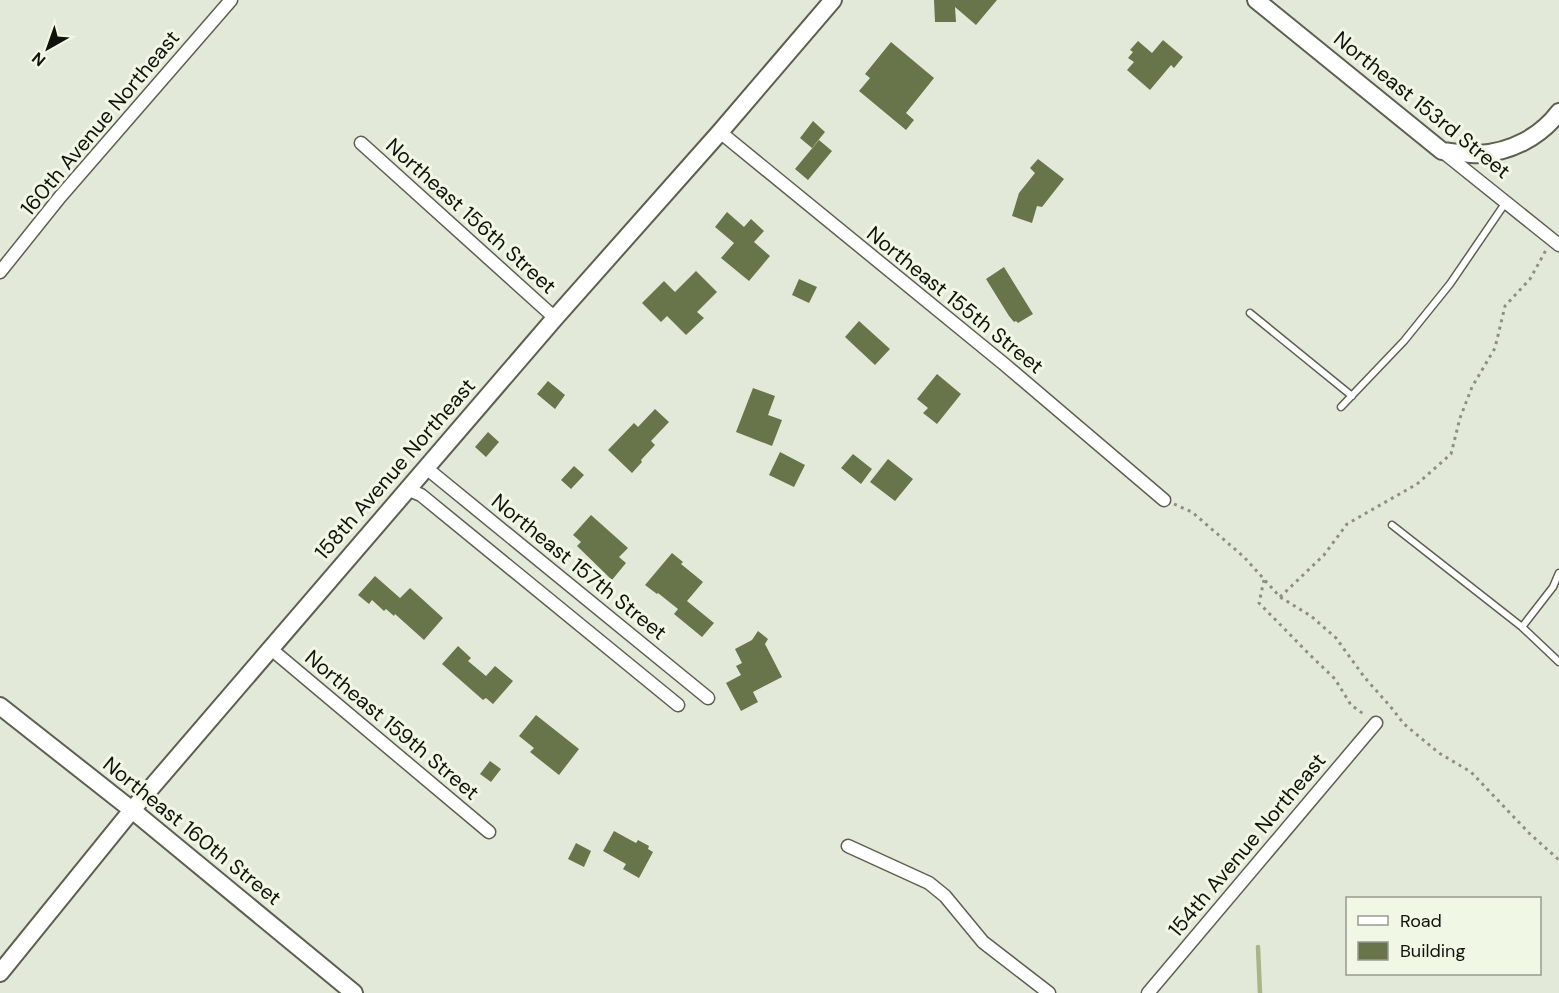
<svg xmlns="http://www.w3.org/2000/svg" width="1559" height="993" font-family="'DM Sans',sans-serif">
<rect width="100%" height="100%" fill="#e3e9d8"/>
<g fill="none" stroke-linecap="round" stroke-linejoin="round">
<path stroke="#a7b588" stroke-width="4.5" d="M 1258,947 L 1260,993"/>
</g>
<path fill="#68754a" d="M 934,0 L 997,0 L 976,25 L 955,7 L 956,22 L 935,22 Z
M 1163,40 L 1183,57 L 1174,68 L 1171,65 L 1150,90 L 1127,70 L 1134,62 L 1128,58 L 1133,52 L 1130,50 L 1138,41 L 1152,53 Z
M 891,42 L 934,78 L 906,113 L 914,120 L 906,130 L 859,91 L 870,78 L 865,74 Z
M 813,121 L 825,132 L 812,148 L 800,138 Z
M 819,140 L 832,151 L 808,180 L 795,169 Z
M 1038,159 L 1064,179 L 1042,207 L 1037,206 L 1032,223 L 1012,216 L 1019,193 L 1035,173 L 1030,168 Z
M 727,212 L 744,227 L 751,219 L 764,231 L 754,242 L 770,256 L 749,281 L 721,258 L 734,243 L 715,227 Z
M 1004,267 L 1033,314 L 1018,323 L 1016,321 L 1014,322 L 1009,316 L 986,279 Z
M 696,271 L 717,292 L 697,312 L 704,318 L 686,335 L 667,316 L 661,322 L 642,303 L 664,281 L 675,292 Z
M 799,279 L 817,287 L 809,303 L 792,295 Z
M 859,321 L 890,349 L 875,365 L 845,337 Z
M 937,374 L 961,394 L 937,424 L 923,413 L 928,408 L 917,399 Z
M 548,381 L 565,395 L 555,409 L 537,394 Z
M 753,388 L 775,396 L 768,415 L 782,420 L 772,446 L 736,432 Z
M 655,409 L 669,422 L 651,441 L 655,445 L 641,460 L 642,462 L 632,473 L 608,450 L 634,423 L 638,427 Z
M 488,432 L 499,442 L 486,457 L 475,447 Z
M 780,452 L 805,465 L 794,487 L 769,475 Z
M 853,454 L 872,469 L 861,484 L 841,468 Z
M 888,459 L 913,479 L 895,501 L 870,482 Z
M 574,466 L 584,475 L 571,489 L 561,480 Z
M 591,515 L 628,548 L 619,557 L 626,563 L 612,580 L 577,546 L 581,542 L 573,535 Z
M 672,553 L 683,562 L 681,564 L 703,582 L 687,601 L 714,623 L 702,637 L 674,614 L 678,609 L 658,593 L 657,594 L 645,585 Z
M 375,576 L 400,598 L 410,588 L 443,618 L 424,640 L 395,614 L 394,616 L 386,609 L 384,611 L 372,600 L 369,604 L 358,595 Z
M 758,631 L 768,639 L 765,644 L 782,677 L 753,692 L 758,702 L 741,711 L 726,683 L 741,675 L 736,666 L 742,663 L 735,649 L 752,640 Z
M 458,646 L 471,658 L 468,661 L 486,676 L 495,666 L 513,681 L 493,704 L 486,698 L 483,700 L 442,664 Z
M 536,715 L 579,749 L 559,775 L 530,752 L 534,748 L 519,736 Z
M 490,761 L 501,769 L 491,782 L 480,774 Z
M 614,831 L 636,843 L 638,840 L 649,846 L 648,849 L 653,852 L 639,878 L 623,869 L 626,864 L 603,851 Z
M 576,843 L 591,851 L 584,867 L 568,859 Z"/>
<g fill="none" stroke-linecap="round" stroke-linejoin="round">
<defs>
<path id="lane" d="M 1250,313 L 1352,396
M 1341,407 L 1404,341 L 1450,284 L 1506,202
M 1392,525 L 1522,627 L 1559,662
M 1522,627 L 1553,587 L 1559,573"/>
<path id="street" d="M 720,132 L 1004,364 L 1164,500
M 361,143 L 555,318
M 1443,152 L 1559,245
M 0,272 L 60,197 L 231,0
M 425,467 L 708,698
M 407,489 L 421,495 L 678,705
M 271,649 L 489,832
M 848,846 L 929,883 L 945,896 L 983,942 L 1049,993
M 1148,993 L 1376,723"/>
<path id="secondary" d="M 1256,0 L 1442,151 C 1454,152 1467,155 1479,154 C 1511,152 1540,137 1559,112
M 0,706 L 132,810 L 354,993
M 0,973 L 132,810 L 555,318 L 720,132 L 833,0"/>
</defs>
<use href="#lane" stroke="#5b6051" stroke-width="9"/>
<use href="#street" stroke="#5b6051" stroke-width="15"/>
<use href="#secondary" stroke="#5b6051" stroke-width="20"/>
<path stroke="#8c9084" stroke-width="3" stroke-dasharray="3 4.5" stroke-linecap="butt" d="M 1174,504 L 1192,512 L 1244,557 L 1280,597 L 1311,616 L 1336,638 L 1365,678 L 1390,706 L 1404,724 L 1439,753 L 1471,772 L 1529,833 L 1559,860
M 1264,580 L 1259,603 L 1310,655 L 1335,679 L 1351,705 L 1365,715
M 1280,597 L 1324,555 L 1347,524 L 1417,484 L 1451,454 L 1460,418 L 1472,387 L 1495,348 L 1505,306 L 1530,279 L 1546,250"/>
<use href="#lane" stroke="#fff" stroke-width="6"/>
<use href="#street" stroke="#fff" stroke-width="12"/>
<use href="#secondary" stroke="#fff" stroke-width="16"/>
</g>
<g text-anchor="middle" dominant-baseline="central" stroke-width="6" stroke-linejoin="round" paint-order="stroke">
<g font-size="21" fill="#10120c" stroke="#f0f7e5">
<text transform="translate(1422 105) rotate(39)">Northeast 153rd Street</text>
<text transform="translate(100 123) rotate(-50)">160th Avenue Northeast</text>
<text transform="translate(471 216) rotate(42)">Northeast 156th Street</text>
<text transform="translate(955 300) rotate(39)">Northeast 155th Street</text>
<text transform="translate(395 469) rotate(-49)">158th Avenue Northeast</text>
<text transform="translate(579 567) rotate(39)">Northeast 157th Street</text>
<text transform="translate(392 725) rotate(40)">Northeast 159th Street</text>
<text transform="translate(192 831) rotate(39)">Northeast 160th Street</text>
<text transform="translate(1247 845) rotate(-50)">154th Avenue Northeast</text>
</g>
</g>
<rect x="1346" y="897" width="195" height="78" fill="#f0f7e5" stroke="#969b8e" stroke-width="1.5"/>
<rect x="1358" y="916" width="30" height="9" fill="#ffffff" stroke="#969b8e" stroke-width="1.5"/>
<text x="1400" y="927" font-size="18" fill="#10120c">Road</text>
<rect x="1358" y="942" width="30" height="18" fill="#68754a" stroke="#969b8e" stroke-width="1.5"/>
<text x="1400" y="957" font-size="18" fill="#10120c">Building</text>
<g transform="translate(48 48) rotate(220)" stroke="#f0f7e5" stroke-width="4.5" paint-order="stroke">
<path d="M0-4.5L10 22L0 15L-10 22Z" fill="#10120c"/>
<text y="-9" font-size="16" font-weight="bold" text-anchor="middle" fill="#10120c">N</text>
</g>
</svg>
